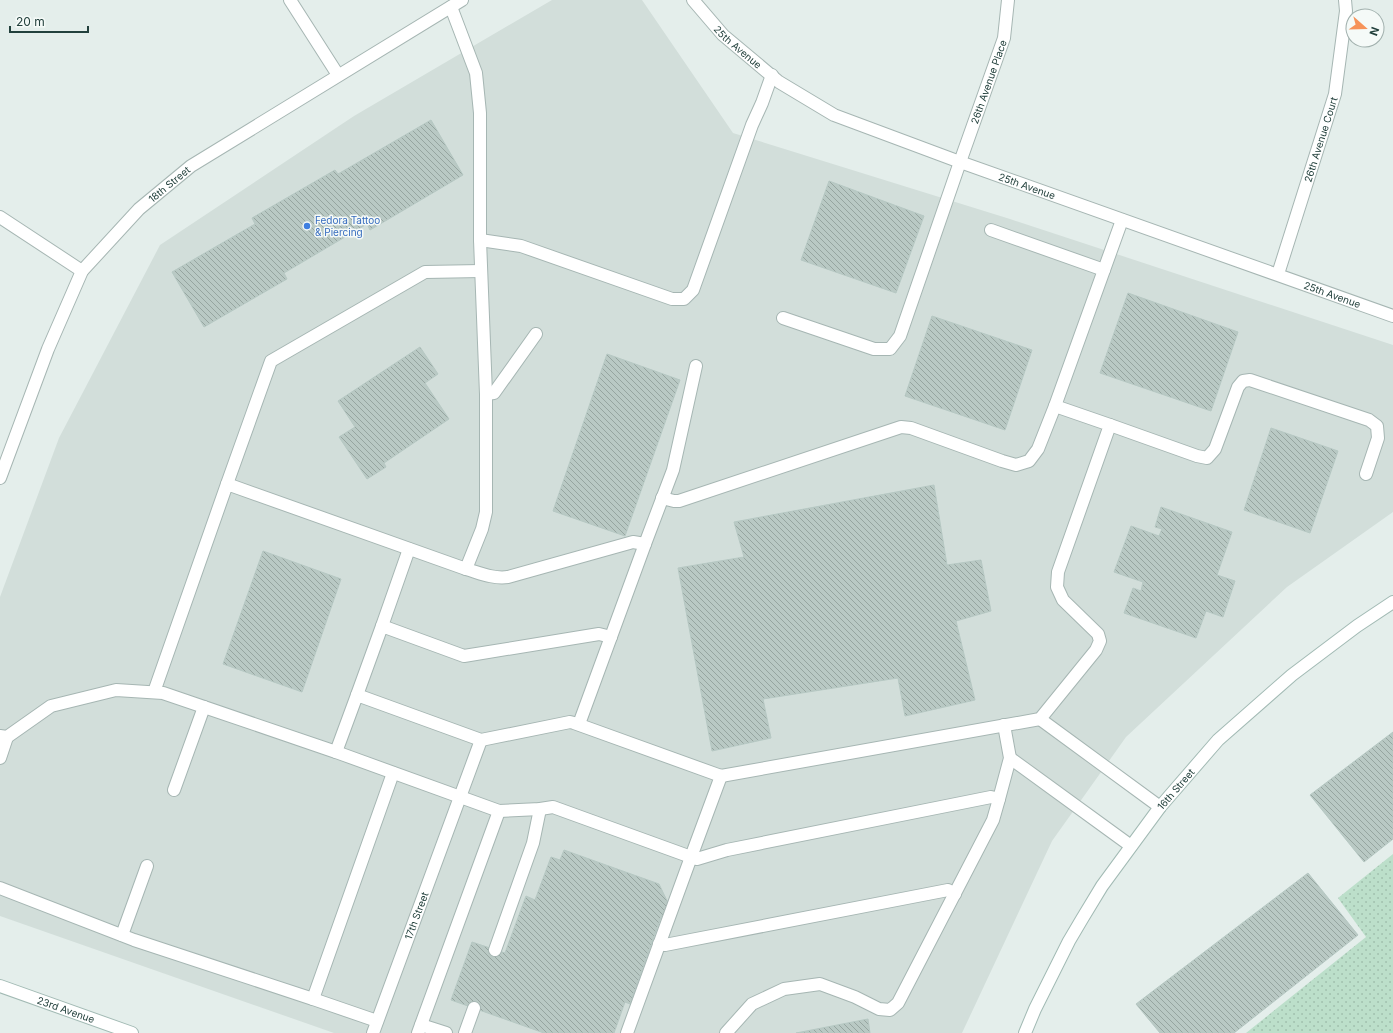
<svg xmlns="http://www.w3.org/2000/svg" width="1393" height="1033" font-family="Inter,sans-serif">
<defs>
<pattern id="grass-dots" width="8" height="8" patternUnits="userSpaceOnUse"><rect width="8" height="8" fill="#bcdfca"/><path d="M2 2h.1M6 6h.1" fill="none" stroke="#a1c0ae" stroke-width="1.8" stroke-linecap="round"/></pattern>
<pattern id="building-back-hatch" width="6" height="6" patternUnits="userSpaceOnUse"><rect width="6" height="6" fill="#b9c9c4"/><path d="M-1 5l2 2M0 0l6 6M5-1l2 2" fill="none" stroke="#96a5a0"/></pattern>
</defs>
<rect width="100%" height="100%" fill="#e4eeeb"/>
<path fill="#d2deda" d="M 552,0 L 642,0 L 733,133 L 1010,219 L 1393,345 L 1393,512 L 1287,587 L 1126,737 L 1052,841 L 962,1033 L 334,1033 L 0,916 L 0,597 L 59,438 L 160,245 L 354,116 Z"/>
<path fill="url(#grass-dots)" d="M 1393,854 L 1393,1033 L 1246,1033 L 1366,937 L 1338,898 Z"/>
<path fill="url(#building-back-hatch)" stroke="#b6c8c3" d="M 431,120 L 463,175 L 370,230 L 367,224 L 284,273 L 287,279 L 204,327 L 172,272 L 255,224 L 252,218 L 335,170 L 338,174 Z
M 829,181 L 924,216 L 896,293 L 801,260 Z
M 1128,293 L 1238,332 L 1211,411 L 1100,373 Z
M 932,316 L 1032,350 L 1005,430 L 905,396 Z
M 420,347 L 438,374 L 425,383 L 449,419 L 384,463 L 386,467 L 367,479 L 339,437 L 355,427 L 338,401 Z
M 607,354 L 680,380 L 625,536 L 553,511 Z
M 1271,428 L 1338,451 L 1310,533 L 1244,510 Z
M 934,485 L 947,565 L 981,560 L 991,611 L 956,621 L 975,700 L 905,716 L 898,678 L 763,699 L 771,738 L 712,751 L 678,568 L 744,557 L 734,522 Z
M 1161,507 L 1232,532 L 1217,575 L 1235,581 L 1223,617 L 1206,611 L 1196,638 L 1124,613 L 1133,588 L 1141,591 L 1143,582 L 1114,572 L 1131,526 L 1159,536 L 1162,529 L 1155,527 Z
M 263,551 L 341,579 L 302,692 L 223,664 Z
M 1393,732 L 1393,839 L 1364,862 L 1310,795 Z
M 564,850 L 659,884 L 670,907 L 665,910 L 667,914 L 661,917 L 630,1004 L 625,1002 L 614,1033 L 544,1033 L 451,1000 L 472,942 L 505,953 L 526,896 L 535,900 L 551,857 L 560,860 Z
M 1308,873 L 1358,935 L 1234,1033 L 1160,1033 L 1136,1004 Z
M 868,1019 L 870,1033 L 796,1033 Z"/>
<g fill="none" stroke-linecap="round" stroke-linejoin="round">
<defs>
<g id="service">
<path d="M 991,230 L 1104,270"/>
<path d="M 480,240 L 521,246 L 672,299 L 684,299 L 693,290 L 752,125 L 762,103 L 772,75"/>
<path d="M 783,318 L 874,349 L 890,349 L 900,336 L 960,162"/>
<path d="M 486,394 L 494,393 L 536,334"/>
<path d="M 1110,425 L 1197,456 L 1207,458 L 1215,449 L 1238,387 L 1243,381 L 1250,380 L 1369,420 L 1377,426 L 1378,438 L 1366,474"/>
<path d="M 227,484 L 271,361 L 425,272 L 481,271"/>
<path d="M 662,498 L 674,501 L 679,501 L 901,427 L 911,428 L 1002,461 L 1016,465 L 1029,461 L 1038,449 L 1055,406"/>
<path d="M 466,569 C 480,573 493,579 508,577 L 633,542 L 645,544 L 673,470 L 696,366"/>
<path d="M 382,626 L 409,549"/>
<path d="M 154,692 L 227,484 L 466,569 L 482,529 L 486,512 L 486,394 L 480,240 L 480,113 L 476,73 L 451,7"/>
<path d="M 357,695 L 382,626 L 464,656 L 599,634 L 611,637"/>
<path d="M 1040,719 L 1160,807"/>
<path d="M 579,724 L 645,544"/>
<path d="M 0,736 L 7,737 L 51,706 L 116,690 L 163,693 L 336,752 L 357,695 L 481,740 L 570,722 L 574,723 L 721,776 L 1040,719 L 1096,650 L 1100,641 L 1098,634 L 1063,600 L 1057,587 L 1058,572 L 1110,425 L 1055,406 L 1122,220"/>
<path d="M 336,752 L 499,811 L 540,809 L 553,807 L 691,857 L 721,776"/>
<path d="M 0,758 L 7,737"/>
<path d="M 1010,758 L 1131,846"/>
<path d="M 174,790 L 204,707"/>
<path d="M 0,888 L 134,940 L 313,999 L 393,773"/>
<path d="M 122,935 L 147,866"/>
<path d="M 659,944 L 665,945 L 948,890 L 955,894"/>
<path d="M 495,950 L 533,843 L 540,809"/>
<path d="M 313,999 L 377,1021"/>
<path d="M 421,1025 L 446,1033"/>
<path id="s1" d="M 373,1033 L 481,740"/>
<path d="M 418,1033 L 499,811"/>
<path d="M 465,1033 L 474,1008"/>
<path d="M 627,1033 L 691,857 L 697,859 L 727,850 L 991,797 L 999,799 L 1010,758 L 1004,725"/>
<path d="M 726,1033 L 752,1004 L 784,989 L 820,984 L 855,997 L 879,1009 L 890,1010 L 898,1003 L 993,820 L 999,799"/>
</g>
<g id="minor">
<path d="M 290,0 L 338,75"/>
<path id="s2" d="M 693,0 L 723,35 L 779,82 L 834,115 L 960,162 L 1393,316"/>
<path id="s3" d="M 960,162 L 1004,38 L 1008,0"/>
<path d="M 0,217 L 82,271"/>
<path id="s4" d="M 1278,274 L 1335,94 L 1346,11 L 1345,0"/>
<path id="s5" d="M 0,478 L 48,349 L 82,271 L 139,209 L 191,166 L 462,0"/>
</g>
<g id="secondary">
<path id="s6" d="M 0,986 L 132,1033"/>
<path id="s7" d="M 1025,1033 L 1035,1009 L 1069,941 L 1082,919 L 1102,886 L 1160,807 L 1218,740 L 1292,675 L 1357,626 L 1393,602"/>
</g>
</defs>
<use href="#service" stroke="#a6b6b3" stroke-width="14"/>
<use href="#minor" stroke="#a6b6b3" stroke-width="14"/>
<use href="#secondary" stroke="#a2bab4" stroke-width="14"/>
<use href="#service" stroke="#fff" stroke-width="12"/>
<use href="#minor" stroke="#fff" stroke-width="12"/>
<use href="#secondary" stroke="#fff" stroke-width="12"/>
</g>
<circle fill="#3f7fe0" stroke="#f5faf8" stroke-width="1.5" cx="307" cy="226" r="4"/>
<g text-anchor="middle" dominant-baseline="central" stroke-width="3" stroke-linejoin="round" paint-order="stroke">
<g font-size="10" fill="#22403c" stroke="#f5faf8">
<text stroke="none"><textPath href="#s2" startOffset="65">25th Avenue</textPath></text>
<text stroke="none"><textPath href="#s3" startOffset="85">26th Avenue Place</textPath></text>
<text stroke="none"><textPath href="#s4" startOffset="141">26th Avenue Court</textPath></text>
<text stroke="none"><textPath href="#s5" startOffset="346">18th Street</textPath></text>
<text stroke="none"><textPath href="#s2" startOffset="389">25th Avenue</textPath></text>
<text stroke="none"><textPath href="#s2" startOffset="713">25th Avenue</textPath></text>
<text stroke="none"><textPath href="#s7" startOffset="288">16th Street</textPath></text>
<text stroke="none"><textPath href="#s1" startOffset="125">17th Street</textPath></text>
<text stroke="none"><textPath href="#s6" startOffset="70">23rd Avenue</textPath></text>
</g>
<g font-size="10" fill="#366cbe" stroke="#f5faf8" text-anchor="start">
<text x="315" y="220">Fedora Tattoo<tspan x="315" dy="12">&amp; Piercing</tspan></text>
</g>
</g>
<g transform="translate(1365 28) rotate(110)"><circle r="19" fill="#f5faf8" stroke="#a1b0ad"/>
<path d="M0-3L7 15L0 10L-7 15Z" fill="#f6935a"/>
<text y="-6" font-size="11" font-weight="bold" text-anchor="middle" fill="#22403c">N</text>
</g>
<path d="M10 26v6h78v-6" fill="none" stroke="#22403c" stroke-width="2"/>
<text x="16" y="26" font-size="12" fill="#22403c" stroke="#f5faf8" stroke-width="3" paint-order="stroke">20 m</text>
</svg>
